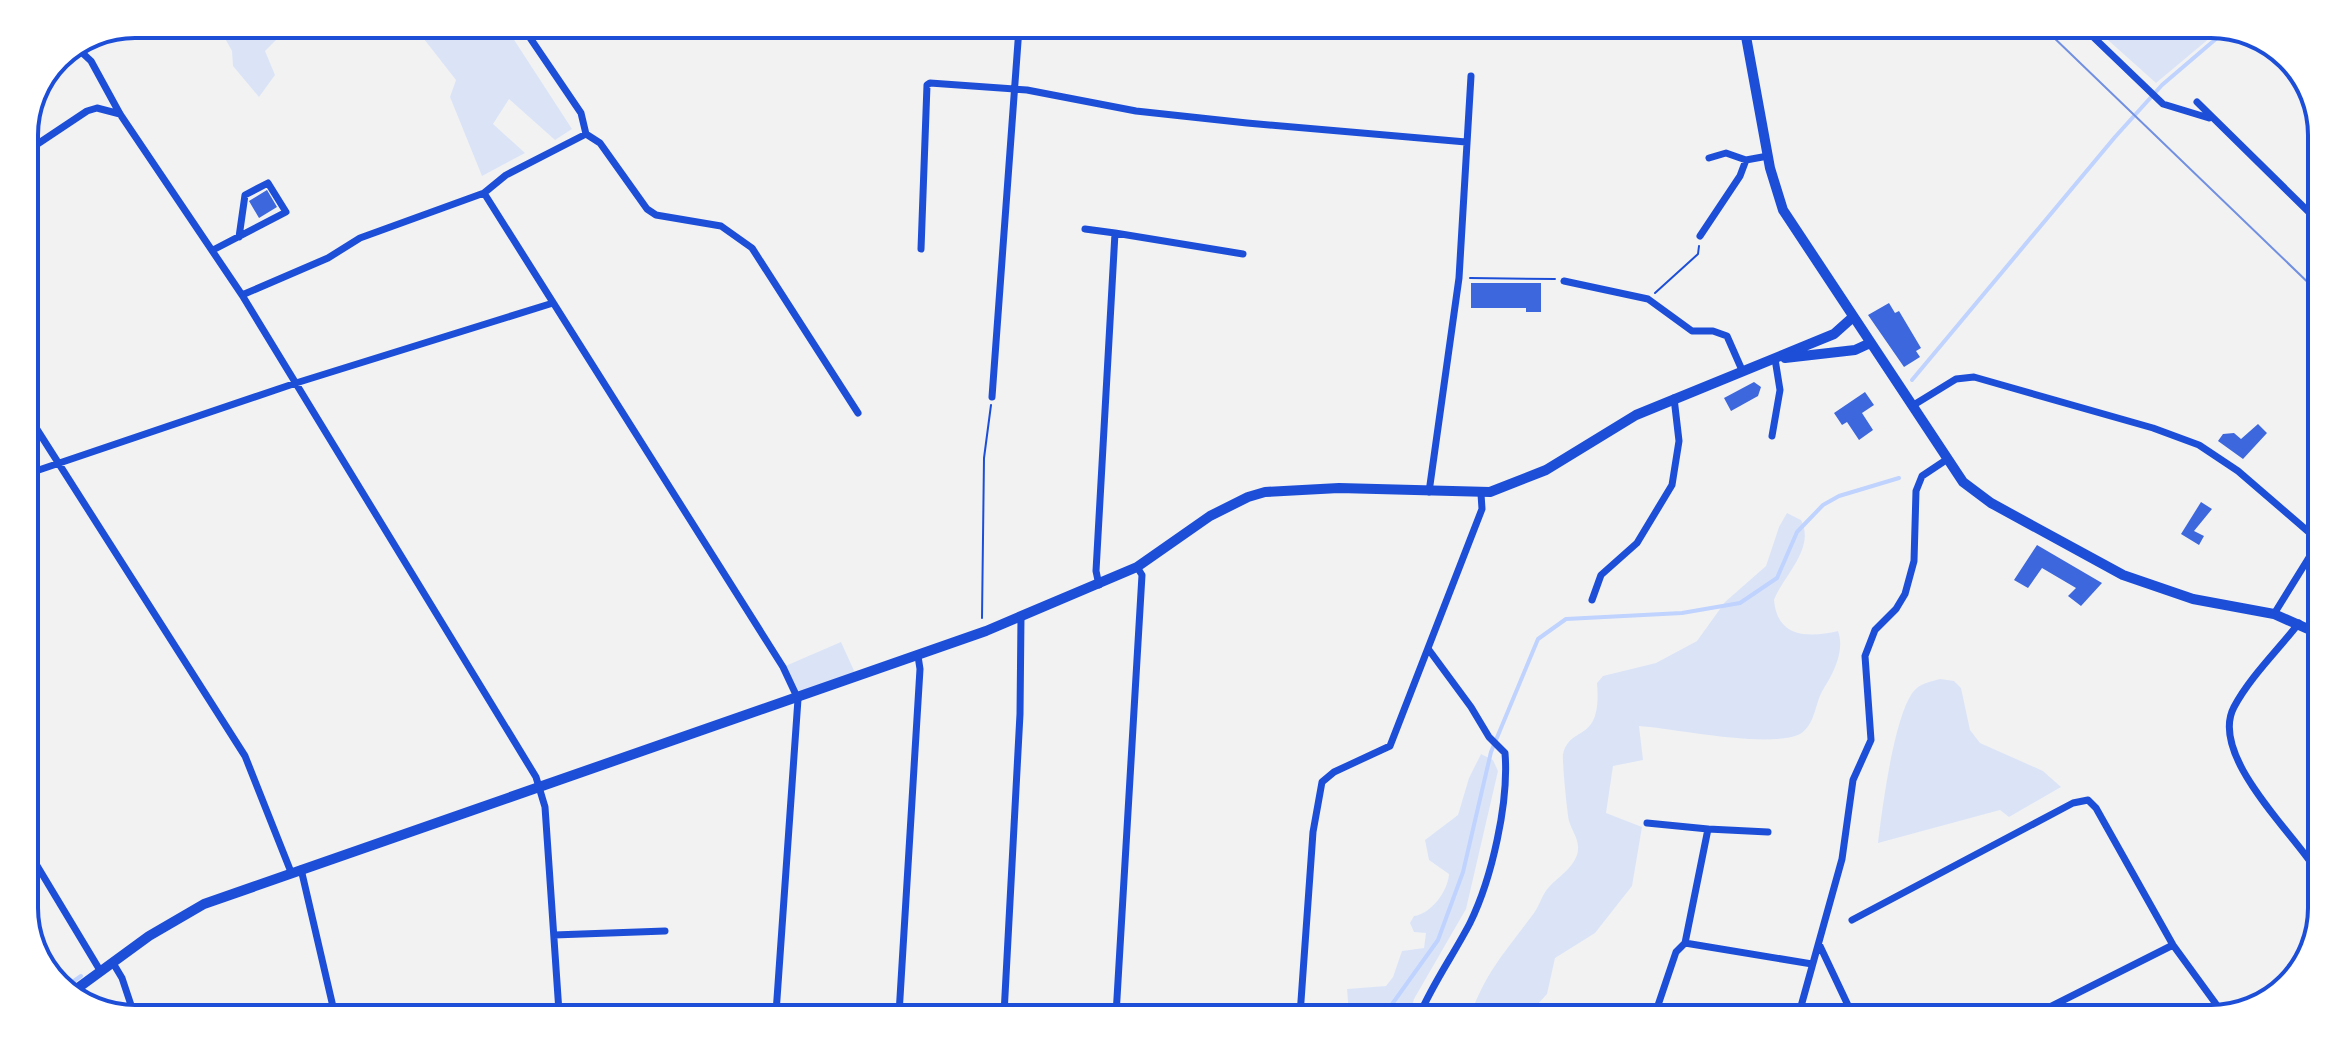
<svg xmlns="http://www.w3.org/2000/svg" width="2346" height="1043" font-family="'Source Serif 4',serif">
<rect width="100%" height="100%" fill="#f2f2f2"/>
<path fill="#dbe4f7" d="M 217,24 L 291,25 L 265,51 L 275,75 L 259,97 L 233,66 L 232,51 Z
M 413,25 L 505,26 L 572,129 L 555,140 L 509,99 L 493,124 L 525,153 L 482,176 L 450,97 L 456,80 Z
M 2099,32 L 2115,34 L 2217,32 L 2156,83 Z
M 1787,513 L 1801,520 C 1816,548 1783,576 1774,600 C 1777,638 1809,638 1838,631 C 1845,650 1834,672 1824,688 C 1815,702 1816,721 1803,732 C 1778,751 1673,728 1639,726 L 1643,760 L 1613,766 L 1606,813 L 1642,827 L 1632,886 L 1595,933 L 1555,958 L 1547,994 L 1527,1016 L 1470,1016 C 1486,971 1506,951 1534,913 C 1540,905 1542,894 1549,887 C 1558,877 1572,869 1577,855 C 1581,841 1573,834 1569,821 C 1567,812 1562,761 1563,754 C 1571,723 1602,745 1597,683 L 1603,676 L 1656,663 L 1697,641 L 1725,602 L 1766,566 L 1779,527 Z
M 841,642 L 856,675 L 798,699 L 783,667 Z
M 1940,679 L 1954,681 L 1961,688 L 1970,730 L 1980,743 L 2043,771 L 2061,787 L 2009,817 L 2000,810 L 1878,843 C 1882,809 1894,717 1913,692 C 1920,683 1930,682 1940,679 Z
M 1481,754 L 1493,760 L 1498,771 L 1466,909 L 1414,999 L 1410,1016 L 1349,1015 L 1347,989 L 1386,986 L 1393,977 L 1402,951 L 1424,948 L 1426,933 L 1414,932 L 1410,923 L 1414,916 C 1431,914 1448,891 1449,874 L 1429,860 L 1425,840 L 1458,815 L 1469,778 Z"/>
<g fill="none" stroke-linecap="round" stroke-linejoin="round">
<path stroke="#bfd3fe" stroke-width="4" d="M 1912,380 L 2115,137 L 2162,85 L 2224,32
M 64,988 L 81,976
M 1389,1016 L 1390,1007 L 1438,940 L 1463,872 L 1491,752 L 1538,639 L 1566,619 L 1682,613 L 1740,603 L 1777,578 L 1797,532 L 1823,505 L 1839,496 L 1899,478"/>
</g>
<path fill="#3d67dc" d="M 267,190 L 277,207 L 259,218 L 249,201 Z
M 1471,283 L 1541,283 L 1541,312 L 1526,312 L 1526,308 L 1471,308 Z
M 1889,303 L 1895,313 L 1899,311 L 1921,348 L 1916,351 L 1920,357 L 1904,367 L 1868,315 Z
M 1754,382 L 1761,387 L 1758,396 L 1731,411 L 1724,398 Z
M 1865,392 L 1874,405 L 1862,413 L 1873,430 L 1859,440 L 1847,422 L 1842,425 L 1834,413 Z
M 2258,424 L 2267,433 L 2243,459 L 2218,441 L 2223,434 L 2234,433 L 2241,439 Z
M 2201,502 L 2212,509 L 2194,531 L 2204,536 L 2199,545 L 2181,534 Z
M 2037,545 L 2102,583 L 2081,606 L 2068,596 L 2076,588 L 2042,568 L 2028,588 L 2014,580 Z"/>
<g fill="none" stroke-linecap="round" stroke-linejoin="round">
<path stroke="#1d4ed8" stroke-width="2" d="M 1470,278 L 1555,279
M 1655,293 L 1698,254 L 1699,246
M 982,618 L 984,458 L 991,405"/>
<path stroke="#1d4ed8" stroke-width="7" d="M 2088,32 L 2163,104 L 2209,118
M 77,48 L 91,61 L 120,114 L 242,295 L 536,777 L 545,807 L 559,1012
M 2197,102 L 2321,224
M 586,134 L 600,143 L 647,209 L 656,215 L 721,226 L 752,248 L 858,413
M 24,153 L 87,111 L 97,108 L 120,114
M 1709,158 L 1726,153 L 1746,160
M 1746,160 L 1768,156
M 484,193 L 783,667 L 798,699 L 776,1013
M 1085,229 L 1115,233
M 1700,236 L 1740,176 L 1746,160
M 921,249 L 927,85 L 930,83 L 1027,90 L 1136,111 L 1247,123 L 1466,142
M 213,250 L 286,212 L 268,183 L 245,195 L 239,237
M 1564,281 L 1648,299 L 1692,331 L 1713,331 L 1727,336 L 1742,370
M 242,295 L 328,258 L 360,238 L 484,193 L 506,175 L 586,134 L 581,113 L 522,26
M 992,397 L 1019,28
M 1912,406 L 1956,379 L 1974,377 L 2153,428 L 2199,445 L 2238,471 L 2318,540
M 24,409 L 245,756 L 291,872
M 1772,436 L 1780,390 L 1775,359
M 24,475 L 296,383 L 553,303
M 1429,492 L 1459,278 L 1471,76
M 1099,585 L 1096,571 L 1115,233 L 1243,254
M 1592,600 L 1601,575 L 1637,543 L 1672,485 L 1679,441 L 1674,398
M 2274,614 L 2318,543
M 2299,623 C 2278,650 2250,677 2234,707 C 2209,754 2290,830 2314,867
M 1647,823 L 1708,829 L 1685,943 L 1676,952 L 1654,1017
M 1708,829 L 1768,832
M 24,844 L 101,972
M 301,869 L 334,1011
M 1852,920 L 2073,803 L 2088,800 L 2096,808 L 2173,945 L 2224,1015
M 554,935 L 665,931
M 1685,943 L 1812,964
M 1820,946 L 1854,1018
M 113,963 L 122,978 L 133,1011
M 899,1014 L 920,669 L 918,656
M 1004,1014 L 1020,714 L 1021,617
M 1116,1015 L 1142,575 L 1137,567
M 1300,1015 L 1313,832 L 1322,782 L 1334,772 L 1390,746 L 1482,509 L 1481,494
M 1419,1016 C 1433,983 1454,954 1470,923 C 1492,878 1509,802 1505,753 L 1489,737 L 1471,707 L 1429,650
M 1798,1017 L 1842,859 L 1853,780 L 1871,740 L 1865,656 L 1875,630 L 1896,609 L 1905,594 L 1914,561 L 1916,491 L 1922,476 L 1946,460
M 2028,1018 L 2173,945"/>
<path stroke="#1d4ed8" stroke-width="10" d="M 1745,31 L 1770,168 L 1783,210 L 1963,482 L 1991,503 L 2123,575 L 2193,599 L 2274,614 L 2317,633
M 1785,358 L 1855,350 L 1868,344
M 71,993 L 149,936 L 204,904 L 986,631 L 1137,567 L 1210,516 L 1248,497 L 1265,492 L 1339,488 L 1490,492 L 1546,470 L 1636,415 L 1834,334 L 1853,317"/>
<path stroke="#7290e2" stroke-width="2" d="M 2048,32 L 2320,294"/>
</g>
<path d="M0 0H2346V1043H0ZM135 38H2211A97 97 0 0 1 2308 135V908A97 97 0 0 1 2211 1005H135A97 97 0 0 1 38 908V135A97 97 0 0 1 135 38Z" fill="#fff" fill-rule="evenodd"/>
<path fill="none" stroke="#1d4ed8" stroke-width="4" d="M135 38H2211A97 97 0 0 1 2308 135V908A97 97 0 0 1 2211 1005H135A97 97 0 0 1 38 908V135A97 97 0 0 1 135 38Z"/>
</svg>
